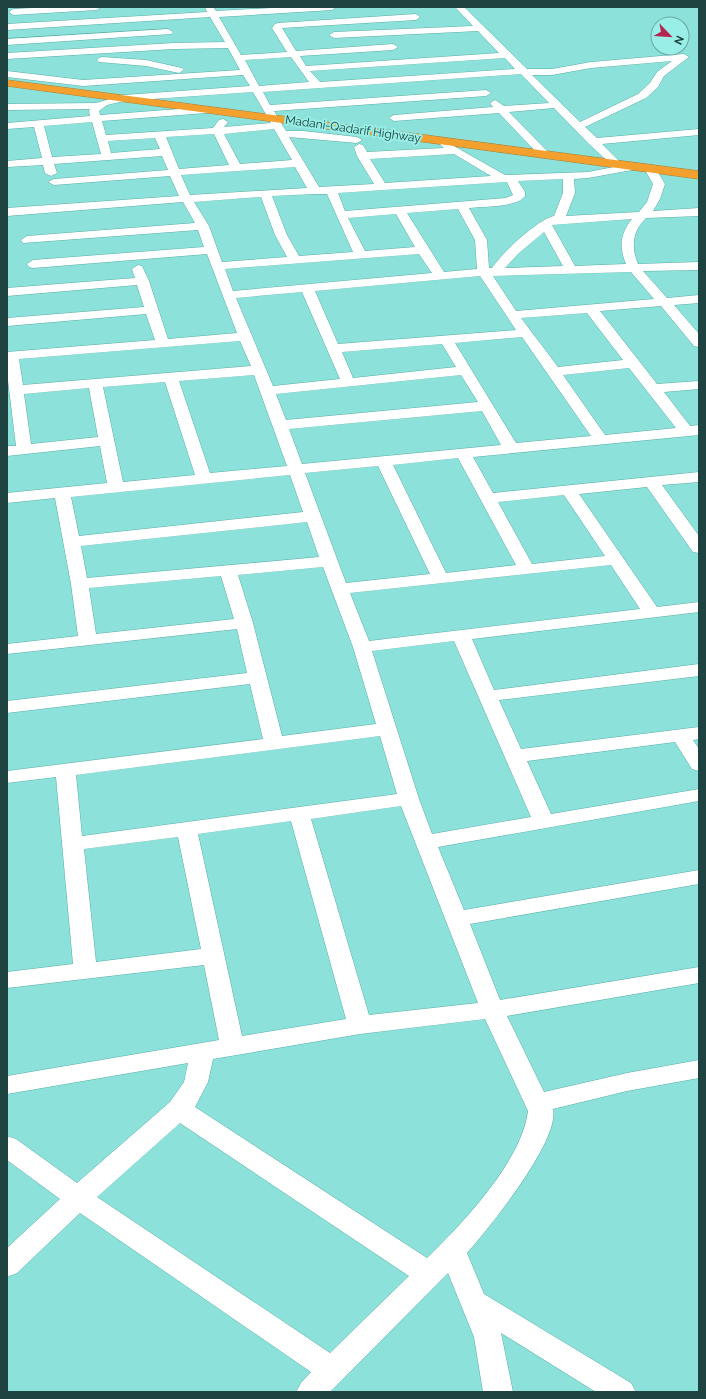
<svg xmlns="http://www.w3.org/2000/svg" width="706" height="1399" font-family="Raleway,sans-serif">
<rect width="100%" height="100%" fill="#8ce1da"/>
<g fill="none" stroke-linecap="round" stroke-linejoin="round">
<defs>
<path id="minor" d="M 52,7 L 101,7 L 97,10 L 13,15 L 9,12 L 13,9 Z
M 205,7 L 213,7 L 216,11 L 289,7 L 336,7 L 332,10 L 219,17 L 241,55 L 287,52 L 272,28 L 275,24 L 278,23 L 416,14 L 420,17 L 416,20 L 282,28 L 296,51 L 393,44 L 398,47 L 393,50 L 300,56 L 306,66 L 499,53 L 478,31 L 334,38 L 329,35 L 334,32 L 473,26 L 455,7 L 464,7 L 527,69 L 552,69 L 591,62 L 684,54 L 689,57 L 664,76 L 658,87 L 646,98 L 585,127 L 597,138 L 699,129 L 699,135 L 602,144 L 622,164 L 620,166 L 638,163 L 644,166 L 638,169 L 588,178 L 574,179 L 575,193 L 566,216 L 639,212 L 647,202 L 653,184 L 644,168 L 650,165 L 654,166 L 665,184 L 660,199 L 653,211 L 699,208 L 699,216 L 646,218 C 632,232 631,247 638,264 L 699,262 L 699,270 L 643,271 L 667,298 L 699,295 L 699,303 L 674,305 L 699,334 L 699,347 L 694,346 L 661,306 L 600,311 L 657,384 L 699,381 L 699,389 L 664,392 L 690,426 L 699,425 L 699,435 L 473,457 L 493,493 L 699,472 L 699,482 L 662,485 L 699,536 L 699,553 L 693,552 L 647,487 L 579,494 L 657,607 L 699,602 L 699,612 L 472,639 L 494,690 L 699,664 L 699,676 L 499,700 L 521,749 L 699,727 L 699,739 L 693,740 L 699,749 L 699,771 L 692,769 L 675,742 L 527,761 L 551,814 L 699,789 L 699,801 L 438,847 L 464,910 L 699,870 L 699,884 L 470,924 L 500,1000 L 699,967 L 699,983 L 507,1016 L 544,1092 L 627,1073 L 699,1060 L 699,1078 L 627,1091 L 553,1109 C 560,1141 488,1229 467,1253 L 484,1294 L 631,1383 L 636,1392 L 596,1392 L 501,1333 L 513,1392 L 483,1392 L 474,1337 L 448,1273 L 330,1392 L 296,1392 L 301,1383 L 311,1372 L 80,1213 L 17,1273 L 7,1277 L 7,1248 L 60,1199 L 7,1160 L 7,1136 L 16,1139 L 77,1183 L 170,1102 L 184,1082 L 188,1063 L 7,1094 L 7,1076 L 219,1040 L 204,965 L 7,988 L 7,972 L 73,964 L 56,777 L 7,783 L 7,771 L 263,739 L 250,684 L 7,713 L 7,701 L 247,673 L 237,629 L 7,654 L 7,644 L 78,636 L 71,584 L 55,498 L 7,503 L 7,493 L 107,483 L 100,446 L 7,456 L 7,446 L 16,446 L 7,372 L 7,352 L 155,340 L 146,314 L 7,326 L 7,318 L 144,307 L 137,285 L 7,296 L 7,288 L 135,278 L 132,269 L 138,265 L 142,266 L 149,281 L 168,339 L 237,333 L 207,254 L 33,268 L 29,267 L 27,264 L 33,260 L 204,247 L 198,230 L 23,243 L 21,240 L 27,236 L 195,223 L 183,202 L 7,216 L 7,208 L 179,196 L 170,176 L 54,185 L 48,182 L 54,179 L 168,170 L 162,156 L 54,164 L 57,173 L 51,176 L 45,173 L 43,165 L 7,167 L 7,161 L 42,158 L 34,127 L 7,129 L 7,123 L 90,116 L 89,111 L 90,109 L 7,110 L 7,104 L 96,103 L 124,95 L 250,86 L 243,75 L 83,86 L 7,77 L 7,71 L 83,80 L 240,70 L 228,48 L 174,49 L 7,59 L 7,53 L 174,43 L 225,42 L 210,17 L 7,30 L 7,24 L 207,12 ZM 291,57 L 309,82 L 259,86 L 245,60 ZM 505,58 L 515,69 L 320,82 L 310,71 ZM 672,61 L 657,72 L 650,83 L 638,94 L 580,122 L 532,75 L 552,75 L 591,68 ZM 521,74 L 549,103 L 504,106 L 495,100 L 490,103 L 493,107 L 394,115 L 389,118 L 394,121 L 499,113 L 540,156 L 548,156 L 549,154 L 548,152 L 509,112 L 554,108 L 589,144 L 614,167 L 588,172 L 505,175 L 445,141 L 440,144 L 444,148 L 367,152 L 363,145 L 359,144 L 354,147 L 357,156 L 374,184 L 319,187 L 289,137 L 357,143 L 362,140 L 357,137 L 303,131 L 286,131 L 274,111 L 486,96 L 491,93 L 486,90 L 270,105 L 263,92 ZM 253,92 L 271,123 L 224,127 L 228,122 L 223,119 L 219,120 L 213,128 L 106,135 L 102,121 L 206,113 L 211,110 L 206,107 L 100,115 L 99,111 L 107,105 L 124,101 ZM 92,122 L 101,154 L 52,157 L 44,126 ZM 274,129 L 292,160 L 240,164 L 224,134 ZM 214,134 L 229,165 L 179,169 L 166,137 ZM 155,138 L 160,149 L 111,153 L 108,141 ZM 454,154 L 491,176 L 385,183 L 370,159 ZM 295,167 L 307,188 L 190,195 L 181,175 ZM 563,179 L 563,193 L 554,216 C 538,219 501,254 492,268 L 489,268 L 487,240 L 469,208 C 483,206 516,208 525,196 L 525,192 L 518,181 ZM 507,182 L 513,195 L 506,198 L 345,211 L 338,193 ZM 315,194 L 327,194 L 353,252 L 299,256 L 287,235 L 272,196 ZM 261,197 L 275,235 L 287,257 L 222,262 L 209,226 L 194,202 ZM 458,209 L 475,240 L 477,269 L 444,272 L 407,213 ZM 396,214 L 415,247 L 365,251 L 348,218 ZM 632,219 C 620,234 619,247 626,264 L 575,266 L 552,225 ZM 544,232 L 563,266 L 505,268 L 519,253 ZM 419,254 L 432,273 L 233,291 L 225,269 ZM 631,272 L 654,299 L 516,311 L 493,276 ZM 480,276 L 516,330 L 338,344 L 315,291 ZM 302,292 L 340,379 L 273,386 L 236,298 ZM 587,313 L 623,360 L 558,367 L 521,318 ZM 522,337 L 591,436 L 516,443 L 455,343 ZM 240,341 L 251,366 L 23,385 L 19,359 ZM 442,344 L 456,367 L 353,378 L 342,352 ZM 629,368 L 676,428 L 605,435 L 563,375 ZM 254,375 L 287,466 L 210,473 L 179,381 ZM 461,375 L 478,402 L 286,420 L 276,394 ZM 165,382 L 195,475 L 123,482 L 103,387 ZM 89,388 L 98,437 L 31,444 L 24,394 ZM 482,411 L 501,445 L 302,464 L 289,429 ZM 458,458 L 516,565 L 446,573 L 393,465 ZM 378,466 L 430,574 L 346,583 L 305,473 ZM 290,475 L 303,512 L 79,536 L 71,497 ZM 564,495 L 605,556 L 532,564 L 498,502 ZM 307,522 L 319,557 L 87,578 L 81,546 ZM 611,565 L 640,609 L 369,641 L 350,593 ZM 323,567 L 353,647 L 376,724 L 282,736 L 253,623 L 238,575 ZM 221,576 L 234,619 L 96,634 L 89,588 ZM 454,641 L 531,817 L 432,834 L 419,799 L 372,651 ZM 380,736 L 397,794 L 82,836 L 76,775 ZM 401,806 L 478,1003 L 369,1015 L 311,819 ZM 291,821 L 346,1019 L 242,1036 L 198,834 ZM 178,837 L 201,949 L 96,962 L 84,849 ZM 485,1019 L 528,1111 C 522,1161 462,1224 427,1258 L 195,1107 L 208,1082 L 213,1059 L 360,1034 ZM 180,1123 L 409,1276 L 330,1353 L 97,1197 Z
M 168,29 L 173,32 L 171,34 L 7,45 L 7,39 Z
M 102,57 L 146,60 L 182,68 L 184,70 L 179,73 L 146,66 L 99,62 L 97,60 L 99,58 Z"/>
<path id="highway" d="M 7,80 L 699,171 L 699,179 L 7,86 Z"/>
</defs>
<use href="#minor" stroke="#59aea8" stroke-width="1"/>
<use href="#highway" stroke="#a97f34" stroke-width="1"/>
<use href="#minor" fill="#fff" fill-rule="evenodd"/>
<use href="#highway" fill="#f3a02e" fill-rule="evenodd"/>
</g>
<g text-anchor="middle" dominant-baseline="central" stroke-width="4" stroke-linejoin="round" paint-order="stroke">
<g font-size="12" fill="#1f4340" stroke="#99eee7">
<text transform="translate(353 129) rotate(8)">Madani-Qadarif Highway</text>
</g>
</g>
<rect width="706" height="1399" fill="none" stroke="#1f4340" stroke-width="16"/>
<g transform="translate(670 36) rotate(115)"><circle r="19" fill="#99eee7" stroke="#68aaa4"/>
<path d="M0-3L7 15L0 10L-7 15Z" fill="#b52551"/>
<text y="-6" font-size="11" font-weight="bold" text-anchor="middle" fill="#1f4340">N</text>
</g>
</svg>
